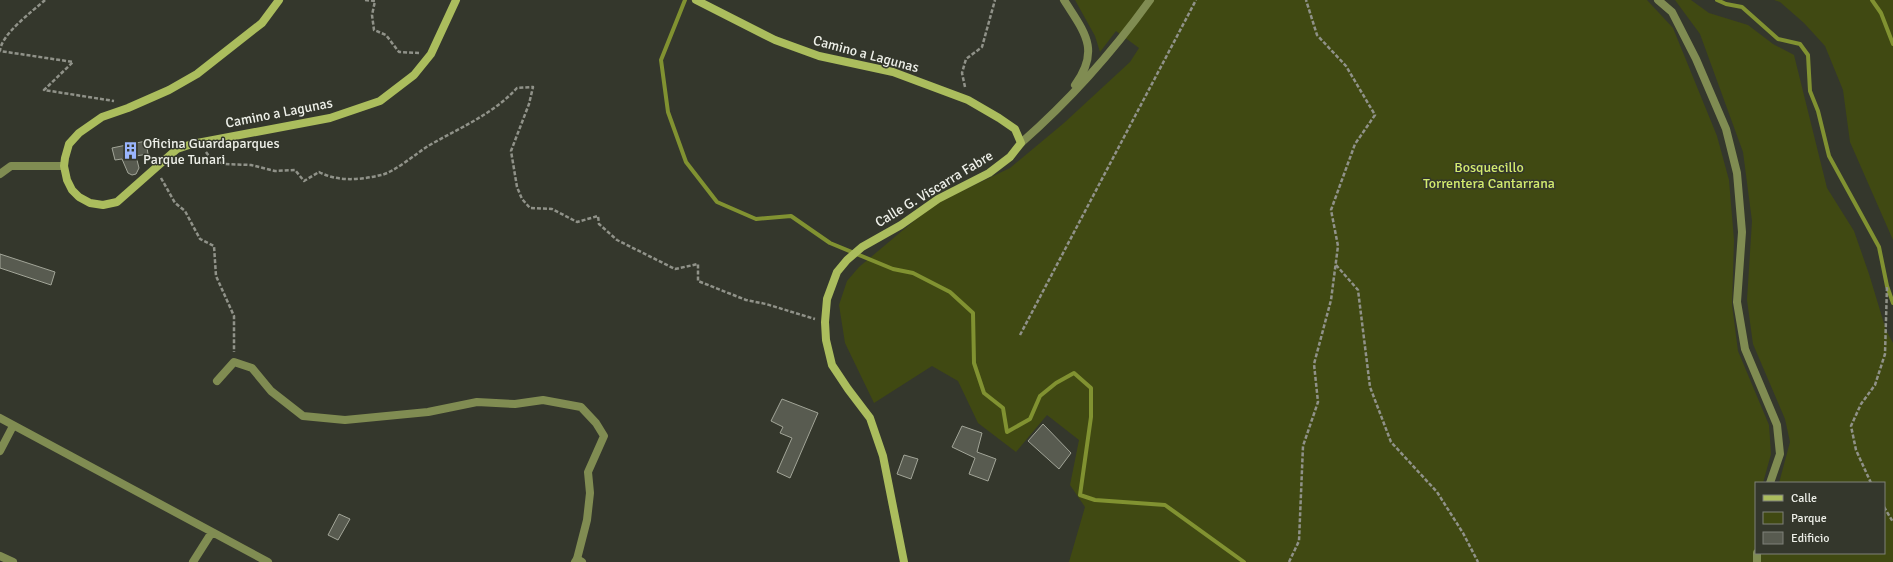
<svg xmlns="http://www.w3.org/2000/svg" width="1893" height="562" font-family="Signika,sans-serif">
<rect width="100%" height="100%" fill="#34372c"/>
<path fill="#404912" d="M 1075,0 L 1647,0 L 1673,28 L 1717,136 L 1729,180 L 1734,240 L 1732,305 L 1738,351 L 1769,425 L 1771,454 L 1763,483 L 1756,483 L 1756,553 L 1884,553 L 1884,483 L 1779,483 L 1790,442 L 1785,419 L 1753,344 L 1747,300 L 1752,221 L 1743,152 L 1700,34 L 1675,0 L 1691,0 L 1709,13 L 1748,25 L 1773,44 L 1794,55 L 1827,188 L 1854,231 L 1869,274 L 1886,330 L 1893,343 L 1893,562 L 1069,562 L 1085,507 L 1070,485 L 1079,440 L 1047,415 L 1016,452 L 978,423 L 958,381 L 932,366 L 874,403 L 845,343 L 839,305 L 847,281 L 859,267 L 933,205 L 1010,168 L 1064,123 L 1130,62 L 1139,48 L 1116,31 L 1100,52 L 1095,36 Z
M 1774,0 L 1893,0 L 1893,240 L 1850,142 L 1843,90 L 1825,46 L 1804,23 L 1780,2 Z"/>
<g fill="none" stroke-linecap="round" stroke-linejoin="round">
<path stroke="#819231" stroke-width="4" d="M 685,0 L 661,60 L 668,112 L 686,162 L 717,202 L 756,219 L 791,216 L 830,243 L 893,269 L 913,273 L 950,292 L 973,313 L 974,363 L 984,393 L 1003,408 L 1007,432 L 1030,419 L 1040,396 L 1056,383 L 1074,373 L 1091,388 L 1091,417 L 1080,495 L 1095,500 L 1165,505 L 1244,562
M 1717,0 L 1726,4 L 1742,7 L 1778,39 L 1800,44 L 1808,55 L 1810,91 L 1818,111 L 1829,156 L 1879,247 L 1887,286 L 1893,303
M 1872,0 L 1881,13 L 1893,44"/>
</g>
<path fill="#585b50" stroke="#a2a598" d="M 146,141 L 148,154 L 136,156 L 139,168 L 136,174 L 132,175 L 128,173 L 122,159 L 115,160 L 112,148 Z
M 0,254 L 55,272 L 51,285 L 0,268 Z
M 782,399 L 818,413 L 790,478 L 777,472 L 792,438 L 780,433 L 783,427 L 771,421 Z
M 1043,424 L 1071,453 L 1059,469 L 1028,441 Z
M 962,426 L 982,433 L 977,452 L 996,459 L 988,481 L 969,474 L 975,458 L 952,447 Z
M 904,455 L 918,459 L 911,479 L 897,474 Z
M 339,514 L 350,519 L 338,540 L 328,535 Z"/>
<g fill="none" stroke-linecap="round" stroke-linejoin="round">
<path stroke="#909289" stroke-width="2.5" stroke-dasharray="4 2" stroke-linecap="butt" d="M 45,0 C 33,11 1,34 0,51 L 73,62 L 44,90 L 114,101
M 365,0 L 375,1 L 372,15 L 374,30 L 386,35 L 399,52 L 419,53
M 965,87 L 962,73 L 966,59 L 982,47 L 995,0
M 206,152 L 211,159 L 224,164 L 251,165 L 275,171 L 295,170 L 304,181 L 319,172 C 338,182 360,180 381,175 C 393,173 417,153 428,146 C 459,128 492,115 517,88 L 533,87 L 529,104 L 511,151 L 517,187 L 522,199 L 530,208 L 552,209 L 577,222 L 598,216 L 599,224 L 617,240 L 675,269 L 698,264 L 698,281 L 746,300 L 766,304 L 815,319
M 161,178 L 175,203 L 185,211 L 200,239 L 214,246 L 216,276 L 234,316 L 234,352
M 1336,265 L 1358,290 L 1370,387 L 1391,442 L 1437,492 L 1463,533 L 1478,562
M 1020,335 L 1196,0
M 1871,483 L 1856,450 L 1851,426 L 1861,404 L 1875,385 L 1885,354 L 1887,286
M 1884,507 L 1893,522
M 1289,562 L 1299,541 L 1303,446 L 1318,402 L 1314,364 L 1331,300 L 1338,246 L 1331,210 L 1355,144 L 1375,115 L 1346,66 L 1317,35 L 1306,0"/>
<path stroke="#808c52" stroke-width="8" d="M 217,381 L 234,362 L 252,368 L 271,391 L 303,416 L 345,420 L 428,412 L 477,402 L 515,404 L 543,400 L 581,407 L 596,423 L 604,436 L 588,472 L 590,493 L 587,520 L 577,559"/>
<path stroke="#808c52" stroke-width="8" d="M 1064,0 C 1084,32 1101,49 1075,85
M 1658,0 L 1672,12 L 1696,59 L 1726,129 L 1737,173 L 1742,232 L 1737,302 L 1745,349 L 1777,425 L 1780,454 L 1770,483
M 1021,143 C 1070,100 1112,53 1150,0
M 0,174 L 11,166 L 64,166
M 0,418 L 268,562
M 0,451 L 13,426
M 1757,553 L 1757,562
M 0,556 L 13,562
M 193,562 L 212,532
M 575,562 L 577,559 L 582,562"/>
<path stroke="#abbd5d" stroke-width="8" d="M 279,0 L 262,23 L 197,74 L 169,90 L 128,108 L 102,117 L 79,133 L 69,144 L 65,158 L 64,166 L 67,180 L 72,190 L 79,197 L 90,203 L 103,205 L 117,202 L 177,149 L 192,144 L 330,118 L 380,101 L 414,75 L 431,54 L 456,0
M 696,0 L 775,40 L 819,56 L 893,72 L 968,100 L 999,118 L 1015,129 L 1021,143 L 1010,157 L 989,173 L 938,199 L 901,225 L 862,247 L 847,260 L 837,272 L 827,299 L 825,322 L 826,340 L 832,365 L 848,389 L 870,418 L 883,456 L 904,562"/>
</g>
<defs>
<symbol id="building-bare" viewBox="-9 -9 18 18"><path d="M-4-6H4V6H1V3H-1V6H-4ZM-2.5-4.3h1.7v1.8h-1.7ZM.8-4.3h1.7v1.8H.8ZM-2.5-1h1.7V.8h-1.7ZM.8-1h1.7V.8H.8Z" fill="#9ab5fd" stroke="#34372c" stroke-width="2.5" paint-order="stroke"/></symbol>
</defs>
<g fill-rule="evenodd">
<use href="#building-bare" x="118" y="138" width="25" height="25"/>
</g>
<g text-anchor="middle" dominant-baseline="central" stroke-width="3" stroke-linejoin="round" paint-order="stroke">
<g font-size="14" fill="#eef0e9" stroke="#34372c">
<text transform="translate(866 54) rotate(15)">Camino a Lagunas</text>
<text transform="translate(279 113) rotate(-11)">Camino a Lagunas</text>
<text transform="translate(934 189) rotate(-31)">Calle G. Viscarra Fabre</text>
</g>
<g font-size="14" fill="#eef0e9" stroke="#34372c" text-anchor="start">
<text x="143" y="143">Oficina Guardaparques<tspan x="143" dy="16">Parque Tunari</tspan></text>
</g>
<g font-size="14" fill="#d3eb6e" stroke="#34372c">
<text x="1489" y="167">Bosquecillo<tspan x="1489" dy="16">Torrentera Cantarrana</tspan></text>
</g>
</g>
<rect x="1755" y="482" width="130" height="72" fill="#34372c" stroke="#7e8178"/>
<rect x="1763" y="495" width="20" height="6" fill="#abbd5d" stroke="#7e8178"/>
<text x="1791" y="502" font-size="12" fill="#eef0e9">Calle</text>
<rect x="1763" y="512" width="20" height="12" fill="#404912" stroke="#7e8178"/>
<text x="1791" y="522" font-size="12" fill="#eef0e9">Parque</text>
<rect x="1763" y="532" width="20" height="12" fill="#585b50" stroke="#7e8178"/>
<text x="1791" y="542" font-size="12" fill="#eef0e9">Edificio</text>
</svg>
